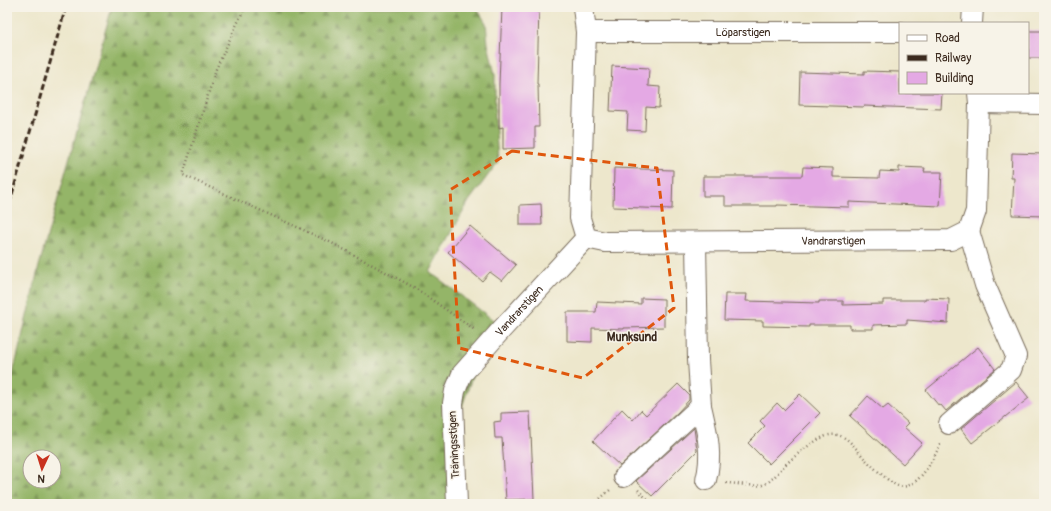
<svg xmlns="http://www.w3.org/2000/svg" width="1051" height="511" font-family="Pangolin,sans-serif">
<defs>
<pattern id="forest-firs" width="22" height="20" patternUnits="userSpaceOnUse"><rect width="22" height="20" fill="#94b568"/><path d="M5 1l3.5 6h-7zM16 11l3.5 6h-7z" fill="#7a9355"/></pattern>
</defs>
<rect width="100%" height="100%" fill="#f7f3e8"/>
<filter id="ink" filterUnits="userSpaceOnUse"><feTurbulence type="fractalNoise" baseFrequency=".025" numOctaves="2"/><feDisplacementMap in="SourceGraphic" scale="8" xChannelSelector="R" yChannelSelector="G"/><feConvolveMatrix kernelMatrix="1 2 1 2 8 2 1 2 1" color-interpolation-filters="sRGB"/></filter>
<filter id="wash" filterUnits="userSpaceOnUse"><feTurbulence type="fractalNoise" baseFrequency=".012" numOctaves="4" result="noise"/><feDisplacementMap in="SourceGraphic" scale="16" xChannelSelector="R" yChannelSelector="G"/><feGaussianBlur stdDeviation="0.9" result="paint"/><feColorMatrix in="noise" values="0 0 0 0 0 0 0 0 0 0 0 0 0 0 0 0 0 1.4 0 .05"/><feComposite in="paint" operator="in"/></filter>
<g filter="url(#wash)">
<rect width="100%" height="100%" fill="#ede7cc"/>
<path fill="url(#forest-firs)" stroke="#687043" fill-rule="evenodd" d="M 112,7 L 476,7 L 486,23 L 488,44 L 495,75 L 495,119 L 498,162 L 469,201 L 430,272 L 501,326 L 480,353 L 453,433 L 454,504 L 7,504 L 7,399 L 39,266 ZM 30,457 L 54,457 L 54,481 L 30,481 Z"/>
<g id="blocks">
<path fill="#e4a9e4" d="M 502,7 L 539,7 L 537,84 L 538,84 L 539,127 L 535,127 L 535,148 L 503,149 L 503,127 L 499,128 L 499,84 Z
M 1028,31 L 1044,31 L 1044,58 L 1028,58 Z
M 612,66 L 649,68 L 648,86 L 660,87 L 659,108 L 646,107 L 645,131 L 627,130 L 628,112 L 610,111 Z
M 864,71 L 900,72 L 900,93 L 942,93 L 941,109 L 864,106 L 864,107 L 799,105 L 800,72 L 864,74 Z
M 1012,153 L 1044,154 L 1044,216 L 1012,215 L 1014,178 L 1011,178 Z
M 803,167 L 833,168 L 833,177 L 879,178 L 880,171 L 899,172 L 899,167 L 925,168 L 924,172 L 942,172 L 940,206 L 849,202 L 849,207 L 777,205 L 777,206 L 725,206 L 725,196 L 703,196 L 703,176 L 802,176 Z
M 614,168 L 673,170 L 672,209 L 613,207 Z
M 541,204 L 542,225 L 520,225 L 520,205 Z
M 470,226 L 516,265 L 502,281 L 490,272 L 482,281 L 448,252 Z
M 725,294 L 747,294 L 746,301 L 819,303 L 819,301 L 843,301 L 843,305 L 883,304 L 883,300 L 925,300 L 925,298 L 949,299 L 948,323 L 907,320 L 907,324 L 873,325 L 873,329 L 850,329 L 850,325 L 809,325 L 809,327 L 763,326 L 763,321 L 724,320 Z
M 641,298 L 664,299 L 664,327 L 624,328 L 624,329 L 592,328 L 592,342 L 567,341 L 567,312 L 596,312 L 597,302 L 641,304 Z
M 978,347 L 995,369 L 946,411 L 941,405 L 939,406 L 926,390 Z
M 1016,382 L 1029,398 L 972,443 L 961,429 Z
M 678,384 L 689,395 L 689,400 L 678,412 L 620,466 L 593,441 L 622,409 L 633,420 L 641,410 L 646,415 Z
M 800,394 L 820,413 L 769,464 L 748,443 L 765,426 L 760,421 L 777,403 L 784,410 Z
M 868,396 L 883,409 L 888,405 L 908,423 L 904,427 L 922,443 L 903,464 L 850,416 Z
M 530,412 L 534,499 L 506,500 L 502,438 L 495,438 L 494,422 L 501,421 L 501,413 Z
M 694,428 L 697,451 L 652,496 L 636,481 Z"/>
</g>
</g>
<g filter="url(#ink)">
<use href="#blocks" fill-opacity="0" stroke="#796c5b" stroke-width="1"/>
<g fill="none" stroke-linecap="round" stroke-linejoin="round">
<defs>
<g id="minor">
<path id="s1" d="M 583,7 L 586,32 L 580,218 L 586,238 L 605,242 L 951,240 L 969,231 L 976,211 L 979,103 L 978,93"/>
<path d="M 972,23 L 973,7"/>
<path id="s2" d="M 586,32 L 900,32"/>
<path d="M 979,103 L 1044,104"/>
<path d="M 696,242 L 698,360 L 701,406"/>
<path d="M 949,424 L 1011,370 L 1016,356 L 985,285 L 969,231"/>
<path d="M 624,477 L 701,406 C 707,432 713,454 706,480"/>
<path id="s3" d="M 457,504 L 453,403 L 455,391 L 462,374 L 502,329 L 586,238"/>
</g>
</defs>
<use href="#minor" stroke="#796c5b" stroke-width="22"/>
<path stroke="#796c5b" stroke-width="2.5" stroke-dasharray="1 3" stroke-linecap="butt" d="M 245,7 L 216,69 L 183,175 L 332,243 L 415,288 L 475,330
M 726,483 C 733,483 756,487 762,485 C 772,482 778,472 785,465 C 795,456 817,437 830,435 C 847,432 856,450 866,460 C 872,466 886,479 894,484 C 915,497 934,458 941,443
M 638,490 L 652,504
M 594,504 L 610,490"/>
<use href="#minor" stroke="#fff" stroke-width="20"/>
<path stroke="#3b2a1e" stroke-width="3" stroke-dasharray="6 3" stroke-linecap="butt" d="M 7,212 L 66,7"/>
</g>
</g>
<path fill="none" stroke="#df570d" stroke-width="3" stroke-dasharray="8 5" stroke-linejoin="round" d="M 512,151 L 657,168 L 674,308 L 583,378 L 459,348 L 450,190 Z"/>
<g text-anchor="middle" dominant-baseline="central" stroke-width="3" stroke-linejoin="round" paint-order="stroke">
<g font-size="11" fill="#3b2a1e" stroke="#f7f3e8">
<text stroke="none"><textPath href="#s2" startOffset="157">Löparstigen</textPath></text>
<text stroke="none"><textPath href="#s1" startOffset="480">Vandrarstigen</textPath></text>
<text stroke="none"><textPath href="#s3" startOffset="217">Vandrarstigen</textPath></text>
<text transform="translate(454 445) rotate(-93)">Träningsstigen</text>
</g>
<g font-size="12" font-weight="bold" fill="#3b2a1e" stroke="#f7f3e8">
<text x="632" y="337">Munksund</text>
</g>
</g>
<rect width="1051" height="511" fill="none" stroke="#f7f3e8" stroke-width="24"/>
<rect x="899" y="22" width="130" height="72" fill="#f7f3e8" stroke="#aca397"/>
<rect x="907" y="35" width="20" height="6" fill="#ffffff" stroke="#aca397"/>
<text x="935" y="42" font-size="12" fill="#3b2a1e">Road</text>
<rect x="907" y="55" width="20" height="6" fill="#3b2a1e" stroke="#aca397"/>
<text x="935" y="62" font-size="12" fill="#3b2a1e">Railway</text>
<rect x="907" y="72" width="20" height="12" fill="#e4a9e4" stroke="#aca397"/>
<text x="935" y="82" font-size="12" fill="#3b2a1e">Building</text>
<g transform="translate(42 469) rotate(184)"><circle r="19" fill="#f7f3e8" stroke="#aca397"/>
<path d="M0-3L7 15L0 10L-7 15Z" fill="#c8321e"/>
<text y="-6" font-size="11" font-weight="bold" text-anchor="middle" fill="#3b2a1e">N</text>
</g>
</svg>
